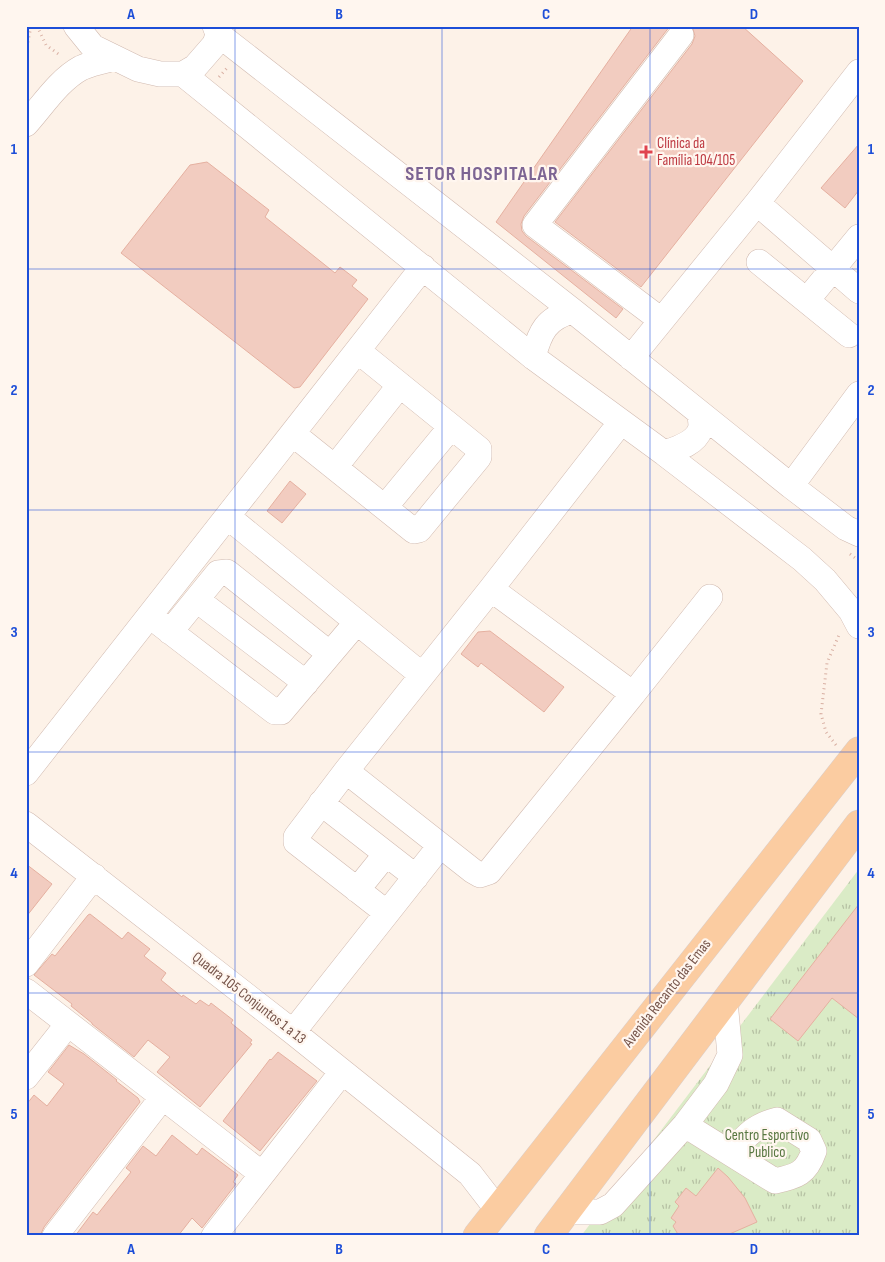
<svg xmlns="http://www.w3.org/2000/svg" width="885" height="1262" font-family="'Sofia Sans Condensed',sans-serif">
<defs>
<pattern id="park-tufts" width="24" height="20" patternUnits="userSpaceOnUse" patternTransform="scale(1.25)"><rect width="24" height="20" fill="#daebc6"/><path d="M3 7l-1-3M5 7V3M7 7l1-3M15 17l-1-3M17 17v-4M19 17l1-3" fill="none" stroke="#b6c1a3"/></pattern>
</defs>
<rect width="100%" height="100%" fill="#fdf2e8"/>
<path fill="url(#park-tufts)" d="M 859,869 L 859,1236 L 581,1236 Z"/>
<path fill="#f2ccc0" stroke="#e5b0a0" d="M 633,26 L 670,26 L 524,216 L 521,224 L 522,231 L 526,236 L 623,309 L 616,318 L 496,222 Z
M 692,26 L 742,26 L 803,81 L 641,287 L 555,222 L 692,44 L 695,36 Z
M 859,144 L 859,190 L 845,208 L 821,188 Z
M 207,162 L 269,210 L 265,217 L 335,273 L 340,267 L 357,280 L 352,286 L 368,299 L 300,387 L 294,388 L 121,253 L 190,165 Z
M 290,481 L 306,494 L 282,523 L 267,511 Z
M 490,631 L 564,687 L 544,712 L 481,663 L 478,667 L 461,654 L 478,632 Z
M 26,864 L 52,884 L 26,917 Z
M 859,904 L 859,1019 L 832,998 L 798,1041 L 770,1019 Z
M 90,914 L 122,939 L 128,932 L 150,949 L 144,956 L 166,973 L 161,980 L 182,997 L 183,995 L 196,1004 L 200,1000 L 209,1006 L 211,1003 L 233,1020 L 231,1023 L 252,1040 L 250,1043 L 252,1044 L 200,1107 L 157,1072 L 170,1057 L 148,1040 L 134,1057 L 92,1024 L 92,1023 L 71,1006 L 72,1004 L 34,975 L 52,954 L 55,956 L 88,915 Z
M 69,1045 L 84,1054 L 117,1080 L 116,1081 L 138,1098 L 140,1102 L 44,1227 L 40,1236 L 26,1236 L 26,1105 L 34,1095 L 47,1106 L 64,1084 L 48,1072 Z
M 278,1052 L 317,1081 L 260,1151 L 223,1121 L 270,1059 L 271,1060 Z
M 172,1135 L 197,1155 L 202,1148 L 238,1175 L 233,1182 L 236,1184 L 202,1228 L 192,1218 L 178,1236 L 75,1236 L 93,1212 L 97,1215 L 131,1172 L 126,1168 L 143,1146 L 156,1156 Z
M 718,1168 L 728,1177 L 745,1198 L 757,1222 L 725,1236 L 679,1236 L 673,1226 L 676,1222 L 671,1218 L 679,1206 L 675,1202 L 686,1188 L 696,1196 Z"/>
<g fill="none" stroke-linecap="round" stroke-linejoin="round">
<defs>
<path id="minor" d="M 76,26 L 93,47 L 138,69 L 160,74 L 183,74 L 195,67 L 215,44 L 218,34 L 215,26
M 218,34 L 573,311 L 791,486 L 846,528 L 859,534
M 183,74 L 533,357 L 664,453 L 802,559 L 825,580 L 851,611 L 859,626
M 26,124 C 43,105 59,80 81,68 C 92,63 103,61 115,58
M 757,203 L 859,291
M 759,262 L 849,335
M 807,300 L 859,237
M 661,320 L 535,225 L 681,35
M 533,357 C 540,332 546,318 573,311
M 631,358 L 757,203 L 859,72
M 293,434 L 414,531 L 419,530 L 479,457 L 479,449 L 358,351
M 664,453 C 676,449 695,444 700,430 C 702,425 700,419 700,414
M 335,467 L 400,385
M 791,486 L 859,394
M 385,507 L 451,427
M 228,517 L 422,675
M 491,589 L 633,694 L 489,872 L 480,875 L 473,871 L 346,771 L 491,589 L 621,422
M 197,600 L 306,683
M 150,616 L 275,712 L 281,712 L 357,622
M 170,632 L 218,573 L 227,572 L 330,654
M 633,694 L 710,597
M 346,771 L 296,837 L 296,842 L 387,913
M 26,773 L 423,267
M 321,803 L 416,877
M 26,824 L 293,1032 L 470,1174 L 497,1209
M 357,890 L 386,854
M 26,964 L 94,876
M 26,991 L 262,1174
M 293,1032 L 440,846
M 26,1077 L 68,1024
M 685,1125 L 775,1181 C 797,1176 806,1174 814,1151 L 809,1140 L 777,1120 C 754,1126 746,1136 731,1153
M 566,1212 L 600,1212 L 613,1205 L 685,1125 L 716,1084 L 730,1055 L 725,1001
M 55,1236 L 162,1098
M 214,1236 L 342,1072"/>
<path id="major" d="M 477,1236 L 859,751
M 548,1236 L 859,824"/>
</defs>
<use href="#minor" stroke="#d1bab0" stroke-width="26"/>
<use href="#major" stroke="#d9cfcd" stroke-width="29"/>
<path stroke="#d8afa2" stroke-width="3" stroke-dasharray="1 4" stroke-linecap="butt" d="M 37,26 L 46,45 L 61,56
M 26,52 L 31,26
M 219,77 L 228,67
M 850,554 L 859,561
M 836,745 L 826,732 L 821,714 L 827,663 L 839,635"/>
<use href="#minor" stroke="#fff" stroke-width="25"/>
<use href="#major" stroke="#fbcca1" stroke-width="28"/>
</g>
<path fill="none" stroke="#1d4ed8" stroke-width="1" stroke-opacity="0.55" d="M 235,26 L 235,1236M 442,26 L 442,1236M 650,26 L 650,1236M 26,269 L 859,269M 26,510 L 859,510M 26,752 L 859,752M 26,993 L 859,993"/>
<path fill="#e0444e" stroke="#fff6ef" stroke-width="2" d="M643.5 144.5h5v5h5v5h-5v5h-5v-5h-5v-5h5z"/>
<g text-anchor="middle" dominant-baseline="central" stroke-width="4.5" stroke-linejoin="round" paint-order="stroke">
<g font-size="15" fill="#be3a42" stroke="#fff6ef" text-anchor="start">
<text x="657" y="143">Clínica da<tspan x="657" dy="17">Família 104/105</tspan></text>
</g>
<g font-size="15" fill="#77554b" stroke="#fff6ef">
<text transform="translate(667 993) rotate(-52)">Avenida Recanto das Emas</text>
<text transform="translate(249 998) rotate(38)">Quadra 105 Conjuntos 1 a 13</text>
</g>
<g font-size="15" fill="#587741" stroke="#fff6ef">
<text x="767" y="1135">Centro Esportivo<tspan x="767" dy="17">Publico</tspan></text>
</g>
<g font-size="20" font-weight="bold" letter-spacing="1" fill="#7c6493" stroke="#fff6ef">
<text x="482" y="174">SETOR HOSPITALAR</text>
</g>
</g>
<rect width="885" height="1262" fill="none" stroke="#fff6ef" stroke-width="55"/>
<rect x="28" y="28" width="830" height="1206" fill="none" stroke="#1d4ed8" stroke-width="2"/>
<g font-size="16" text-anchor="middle" font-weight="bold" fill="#1d4ed8">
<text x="131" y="19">A</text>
<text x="339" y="19">B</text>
<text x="546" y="19">C</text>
<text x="754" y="19">D</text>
<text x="14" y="154">1</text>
<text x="871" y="154">1</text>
<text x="14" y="395">2</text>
<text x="871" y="395">2</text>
<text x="14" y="637">3</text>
<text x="871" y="637">3</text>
<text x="14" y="878">4</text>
<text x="871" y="878">4</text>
<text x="14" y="1119">5</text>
<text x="871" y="1119">5</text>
<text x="131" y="1254">A</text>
<text x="339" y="1254">B</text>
<text x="546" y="1254">C</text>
<text x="754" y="1254">D</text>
</g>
</svg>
